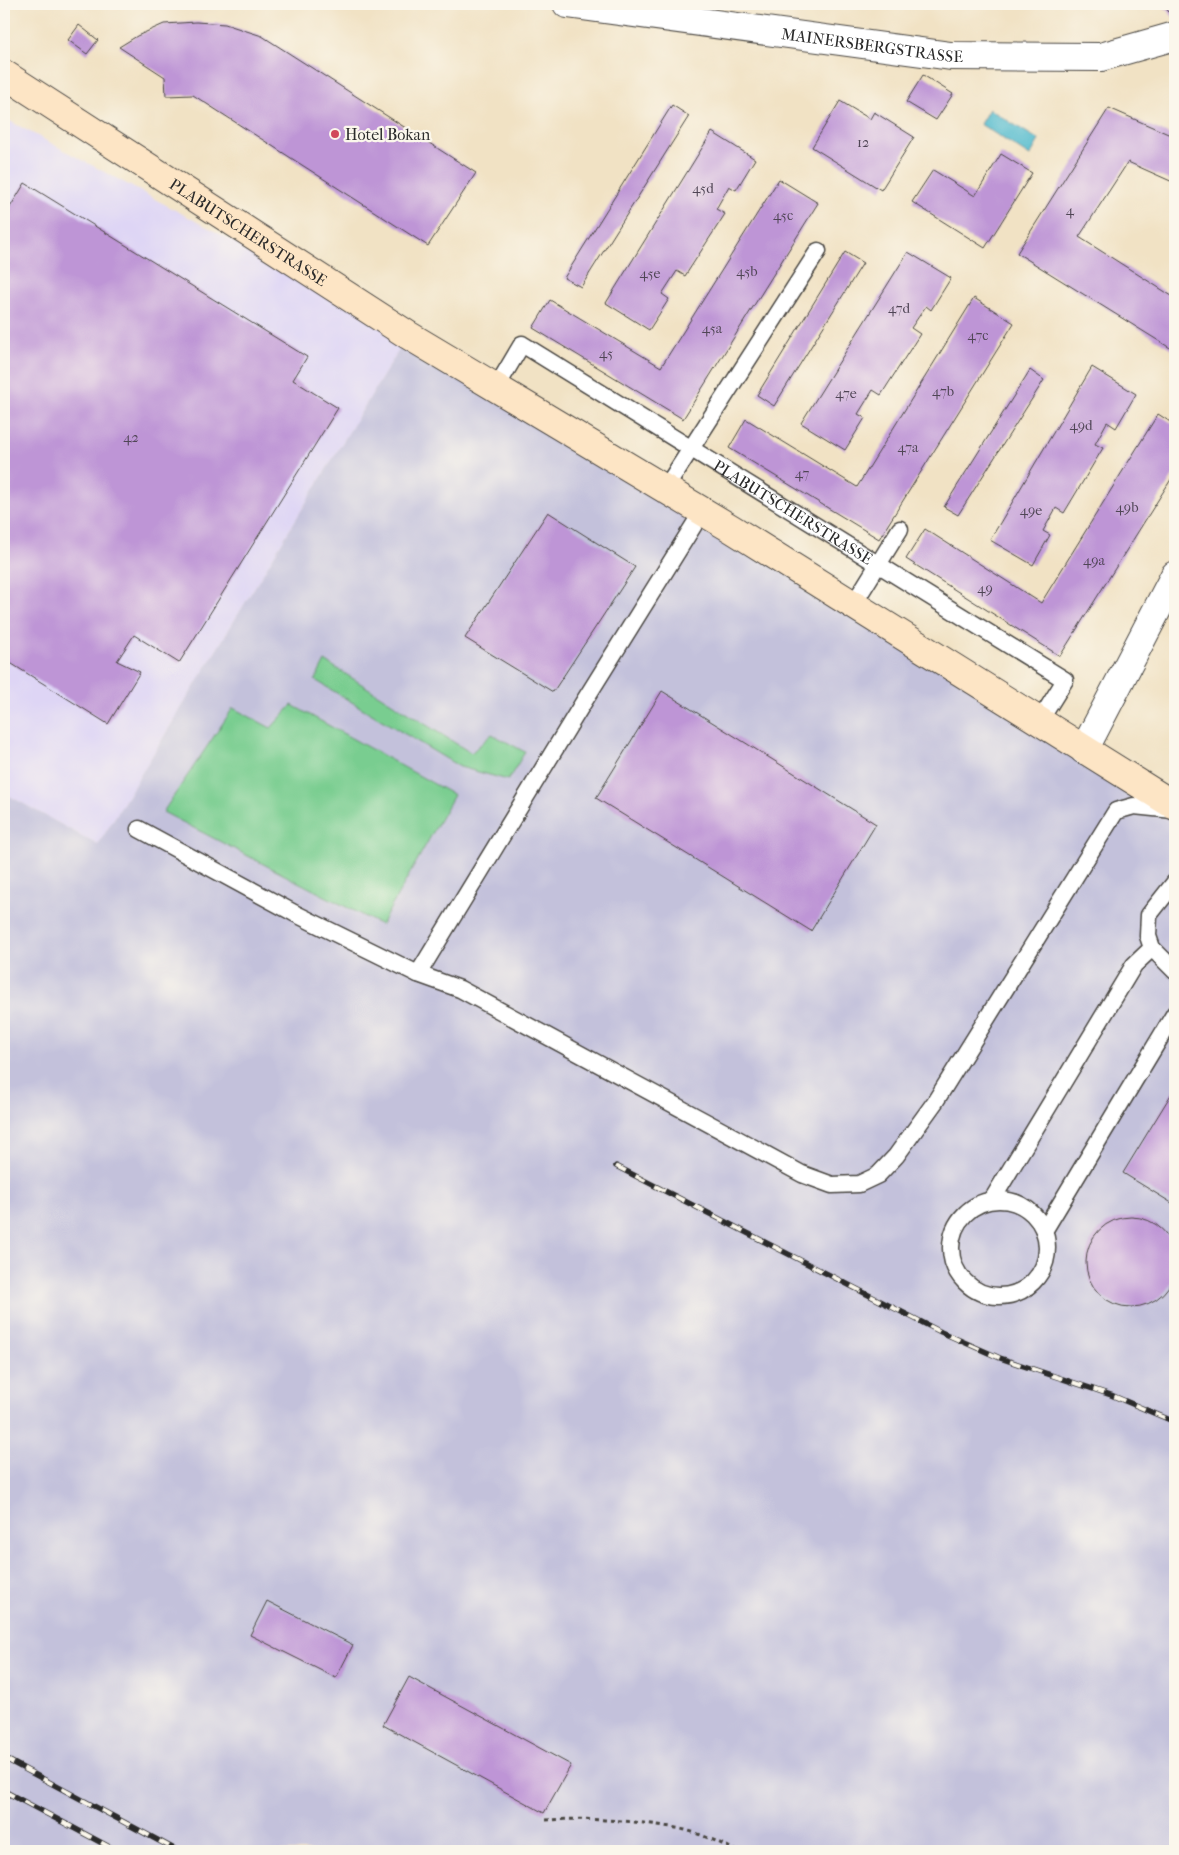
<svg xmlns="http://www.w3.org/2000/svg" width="1179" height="1855" font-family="'IM FELL French Canon',serif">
<rect width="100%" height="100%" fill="#fbf7ec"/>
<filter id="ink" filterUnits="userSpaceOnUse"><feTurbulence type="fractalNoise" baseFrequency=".02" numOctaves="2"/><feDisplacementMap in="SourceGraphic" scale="10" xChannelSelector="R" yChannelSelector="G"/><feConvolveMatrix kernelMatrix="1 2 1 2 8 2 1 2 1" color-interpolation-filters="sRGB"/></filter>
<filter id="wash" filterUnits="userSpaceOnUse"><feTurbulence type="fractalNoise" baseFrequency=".0096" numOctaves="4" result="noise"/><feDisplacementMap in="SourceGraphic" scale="20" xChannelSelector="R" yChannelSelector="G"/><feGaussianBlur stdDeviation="1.12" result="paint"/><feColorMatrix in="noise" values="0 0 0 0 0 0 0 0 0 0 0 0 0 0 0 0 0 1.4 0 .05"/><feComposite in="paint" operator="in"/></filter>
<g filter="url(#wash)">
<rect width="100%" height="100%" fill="#f1e2c4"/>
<path fill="#ded5f5" d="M 4,118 L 408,335 L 98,845 L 4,793 Z"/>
<path fill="#c3c1db" d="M 408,335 L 1175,808 L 1175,1851 L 4,1851 L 4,793 L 98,845 Z"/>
<path fill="#79cd90" stroke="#527c5e" d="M 325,661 L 471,753 L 492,734 L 525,752 L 508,780 L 460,767 L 315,680 Z
M 292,705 L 454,795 L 381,925 L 163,812 L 233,708 L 271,728 Z"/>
<path fill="#50bacd" stroke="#3e727c" d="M 989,109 L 1039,140 L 1030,156 L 980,124 Z"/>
<g id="blocks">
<path fill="#be95d6" d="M 1162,4 L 1175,4 L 1175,19 Z
M 196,22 L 225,24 L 262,36 L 476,173 L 428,246 L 193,95 L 166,96 L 165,77 L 119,47 L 137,36 L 164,24 Z
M 79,25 L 98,40 L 87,54 L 68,40 Z
M 923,75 L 953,94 L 936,120 L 906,102 Z
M 840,101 L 870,119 L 874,112 L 914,137 L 881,190 L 812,147 Z
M 672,105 L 689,116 L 581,287 L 564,278 Z
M 1109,108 L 1175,137 L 1175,183 L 1128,162 L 1079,237 L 1175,298 L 1175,351 L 1017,253 Z
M 712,132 L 755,159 L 736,190 L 729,186 L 716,209 L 725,214 L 685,276 L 677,271 L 662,294 L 669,299 L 649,330 L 606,303 Z
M 1001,154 L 1032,173 L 985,248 L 912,202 L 933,170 L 975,196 Z
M 779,179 L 818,203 L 683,419 L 533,328 L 550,300 L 661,367 Z
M 25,183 L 307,357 L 293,380 L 338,408 L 179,663 L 134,635 L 117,661 L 140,672 L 108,724 L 4,659 L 4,217 Z
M 845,252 L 863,263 L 774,406 L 757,395 Z
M 908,252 L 951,278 L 931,310 L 926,306 L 911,328 L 920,334 L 881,395 L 873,390 L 858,414 L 865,418 L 845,450 L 801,423 Z
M 974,298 L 1014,323 L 879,539 L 729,448 L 746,419 L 857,487 Z
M 1092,367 L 1136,394 L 1116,428 L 1107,422 L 1095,444 L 1103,448 L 1064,513 L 1056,508 L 1043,531 L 1050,535 L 1033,565 L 990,540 Z
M 1030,370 L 1044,380 L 958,515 L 944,507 Z
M 1158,414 L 1175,425 L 1175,473 L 1060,656 L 906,559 L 925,529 L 1041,603 Z
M 548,512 L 635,567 L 553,692 L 465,638 Z
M 662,691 L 876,824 L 811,931 L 596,798 Z
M 1175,1088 L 1175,1205 L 1123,1173 Z
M1086 1262a45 45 0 1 1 90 0a45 45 0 1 1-90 0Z
M 267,1601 L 353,1645 L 336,1678 L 250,1635 Z
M 409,1677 L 571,1765 L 544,1813 L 383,1725 Z"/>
</g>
</g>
<g filter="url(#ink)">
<use href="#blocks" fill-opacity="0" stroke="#494642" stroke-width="1"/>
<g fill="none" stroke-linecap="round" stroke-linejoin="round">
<defs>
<g id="lane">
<path id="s1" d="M 496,388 L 522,344 L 1065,680 L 1039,722"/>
<path d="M 665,489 L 818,251"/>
<path d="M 853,605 L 900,529"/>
<path d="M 139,829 L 294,913 L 418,974 L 460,989 L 802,1174 L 832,1185 L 859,1184 L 878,1175 L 896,1156 L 935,1102 L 1116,811 L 1134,806 L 1173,810"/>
<path d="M 1175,882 L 1149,915 L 1148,936 L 1152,948 L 1175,971"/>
<path d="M 418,974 L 583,703 L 702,512"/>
<circle cx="999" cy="1248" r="48"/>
<path d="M 992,1200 L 1134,965 L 1152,948"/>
<path d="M 1044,1231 L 1175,1013"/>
</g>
<g id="street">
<path id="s2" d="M 567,4 L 951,56 L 1101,57 L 1175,36"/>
<path d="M 1084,750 L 1175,575"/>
</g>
<g id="secondary">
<path id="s3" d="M 4,74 L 408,335 L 732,529 L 1175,806"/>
</g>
</defs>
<use href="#lane" stroke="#494642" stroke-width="19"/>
<use href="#street" stroke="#494642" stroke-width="30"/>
<use href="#secondary" stroke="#494642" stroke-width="30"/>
<path stroke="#494642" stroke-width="3" stroke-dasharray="4 4" stroke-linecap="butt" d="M 546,1820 C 589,1818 634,1820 676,1828 C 698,1832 718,1842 737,1851"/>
<use href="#lane" stroke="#fff" stroke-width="16"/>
<use href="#street" stroke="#fff" stroke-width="28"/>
<use href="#secondary" stroke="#fde5c5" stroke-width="28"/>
<defs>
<path id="rail" d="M 616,1166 L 941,1332 L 1000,1358 L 1111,1395 L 1175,1422
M 4,1758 L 178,1851
M 4,1791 L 117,1851"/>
</defs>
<use href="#rail" stroke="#2b2b2b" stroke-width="5.5"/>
<use href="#rail" stroke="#fbf7ec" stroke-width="4" stroke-dasharray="11" stroke-linecap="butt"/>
</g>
</g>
<circle fill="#d1495b" stroke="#fbf7ec" stroke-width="2" cx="335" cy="134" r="5"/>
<g text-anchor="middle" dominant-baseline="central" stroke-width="4.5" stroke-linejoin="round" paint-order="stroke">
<g font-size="14" fill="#504656">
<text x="863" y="142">12</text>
<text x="703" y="188">45d</text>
<text x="1070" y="210">4</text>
<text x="783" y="215">45c</text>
<text x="747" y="271">45b</text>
<text x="650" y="273">45e</text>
<text x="899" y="308">47d</text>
<text x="712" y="328">45a</text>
<text x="978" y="335">47c</text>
<text x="606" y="353">45</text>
<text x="943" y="391">47b</text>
<text x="846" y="393">47e</text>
<text x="1081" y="425">49d</text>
<text x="131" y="437">42</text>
<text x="908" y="447">47a</text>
<text x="802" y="473">47</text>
<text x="1127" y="507">49b</text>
<text x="1031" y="510">49e</text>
<text x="1094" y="560">49a</text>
<text x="985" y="588">49</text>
</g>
<g font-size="16" fill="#2b2b2b" stroke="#fbf7ec">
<text stroke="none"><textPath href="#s2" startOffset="308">MAINERSBERGSTRASSE</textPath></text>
<text stroke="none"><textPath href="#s3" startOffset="291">PLABUTSCHERSTRASSE</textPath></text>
<text stroke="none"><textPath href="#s1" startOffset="370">PLABUTSCHERSTRASSE</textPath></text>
</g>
<g font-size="16" fill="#2b2b2b" stroke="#fbf7ec" text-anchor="start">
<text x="345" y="134">Hotel Bokan</text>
</g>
</g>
<rect width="1179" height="1855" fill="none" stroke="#fbf7ec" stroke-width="20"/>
</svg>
